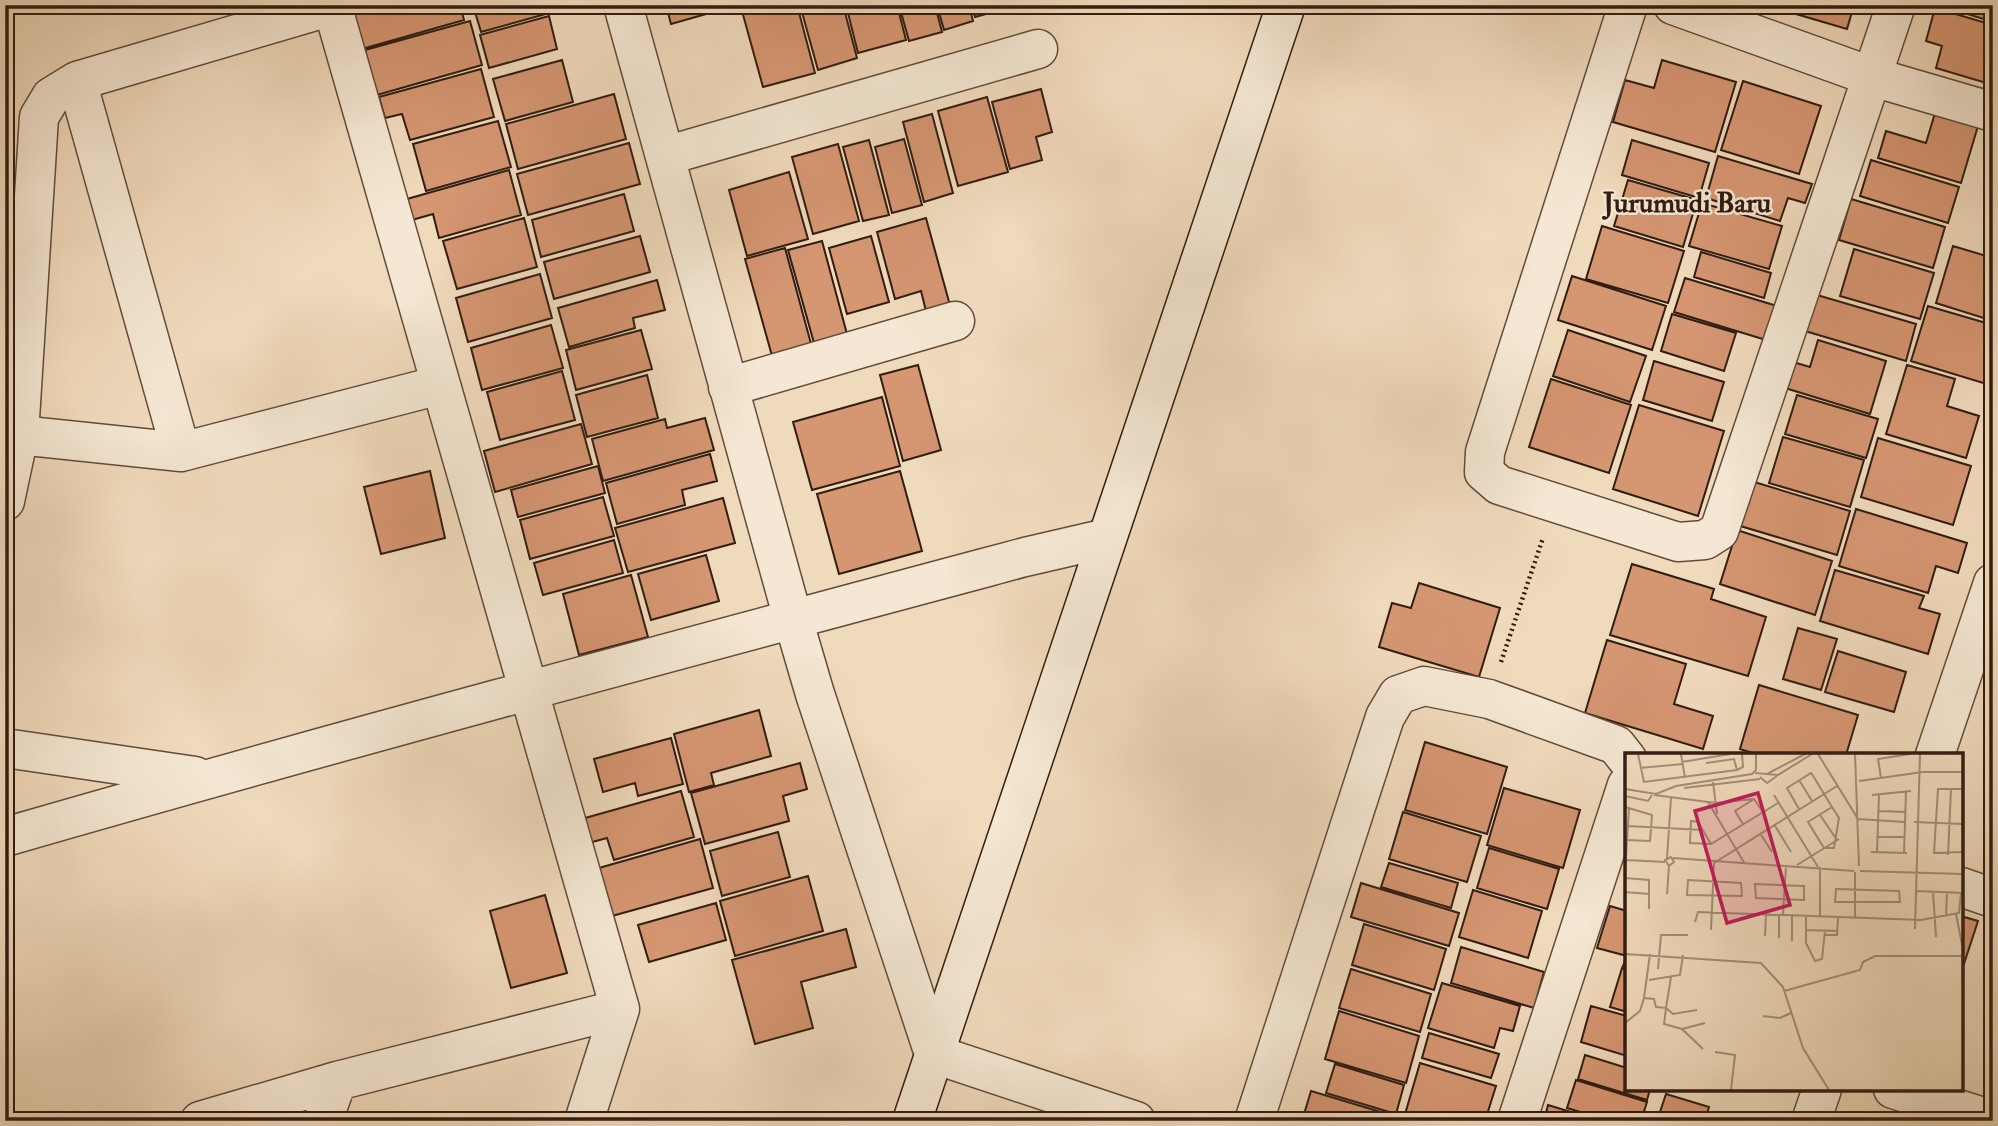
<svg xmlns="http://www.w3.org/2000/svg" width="1998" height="1126" font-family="'IM FELL Double Pica',serif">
<rect width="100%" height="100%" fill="#f0dabc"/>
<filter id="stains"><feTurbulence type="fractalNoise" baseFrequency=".00286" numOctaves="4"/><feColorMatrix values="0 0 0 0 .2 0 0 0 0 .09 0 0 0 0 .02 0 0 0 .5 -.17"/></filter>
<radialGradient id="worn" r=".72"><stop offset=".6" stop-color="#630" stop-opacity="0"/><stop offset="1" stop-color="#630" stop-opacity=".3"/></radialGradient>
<path fill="#d59672" stroke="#311d12" stroke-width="2" d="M 350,5 L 460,5 L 464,20 L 362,49 Z
M 473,5 L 578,5 L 481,32 Z
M 666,5 L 738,5 L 671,24 Z
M 763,5 L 797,5 L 815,73 L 763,87 L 742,11 Z
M 800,5 L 843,5 L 857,58 L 818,70 Z
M 846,5 L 897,5 L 906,40 L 858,53 Z
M 899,5 L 935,5 L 942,32 L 909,41 Z
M 937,5 L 969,5 L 973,21 L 944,30 Z
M 972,5 L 999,5 L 1001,10 L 975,17 Z
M 1799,5 L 1854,5 L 1847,29 L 1796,14 Z
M 1938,5 L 1993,5 L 1993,22 Z
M 1935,8 L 1993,25 L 1993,85 L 1936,68 L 1942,46 L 1926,41 Z
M 549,16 L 557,49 L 489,68 L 480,35 Z
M 470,21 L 482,65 L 377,95 L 365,50 Z
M 562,60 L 573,102 L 505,121 L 493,79 Z
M 1662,60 L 1736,82 L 1715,152 L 1613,122 L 1625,80 L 1654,88 Z
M 481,69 L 494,117 L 410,140 L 402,114 L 385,118 L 379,97 Z
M 1743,81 L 1821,106 L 1799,174 L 1721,150 Z
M 1041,89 L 1052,132 L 1036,137 L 1042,160 L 1010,169 L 992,102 Z
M 614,94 L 626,139 L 518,169 L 506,124 Z
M 987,97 L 1008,172 L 958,186 L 938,111 Z
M 1935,113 L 1978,126 L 1961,183 L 1878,158 L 1886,131 L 1926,143 Z
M 932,114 L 953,193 L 924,202 L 903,122 Z
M 498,121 L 511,167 L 426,191 L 413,144 Z
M 904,139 L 922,205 L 892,213 L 875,147 Z
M 869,140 L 889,215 L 863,221 L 843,147 Z
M 1632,140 L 1709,163 L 1699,198 L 1622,175 Z
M 629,143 L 640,184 L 528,215 L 517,174 Z
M 838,144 L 859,221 L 813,234 L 792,157 Z
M 1718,156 L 1812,184 L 1805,203 L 1788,198 L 1780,221 L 1706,198 Z
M 1871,160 L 1959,187 L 1948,223 L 1860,196 Z
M 509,170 L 521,215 L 439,238 L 433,214 L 412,220 L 407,199 Z
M 789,172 L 808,239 L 747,256 L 729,190 Z
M 1628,180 L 1697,200 L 1683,247 L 1614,226 Z
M 624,194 L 634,231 L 541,257 L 532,220 Z
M 1851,199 L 1945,227 L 1933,268 L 1839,240 Z
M 1702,203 L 1782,226 L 1769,269 L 1689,246 Z
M 524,218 L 537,267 L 457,289 L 443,241 Z
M 926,218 L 951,309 L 927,315 L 921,291 L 895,299 L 877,232 Z
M 1602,226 L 1684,251 L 1668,303 L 1586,279 Z
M 640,236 L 650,272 L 554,299 L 544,262 Z
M 871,236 L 889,302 L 847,314 L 829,248 Z
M 822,241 L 847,334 L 814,343 L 788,250 Z
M 1953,246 L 1993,258 L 1993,321 L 1936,303 Z
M 785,248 L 813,351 L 774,363 L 745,259 Z
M 1854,249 L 1934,273 L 1920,319 L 1840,296 Z
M 1701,252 L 1771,273 L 1764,298 L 1694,277 Z
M 540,274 L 552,318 L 468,342 L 456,298 Z
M 1572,276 L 1666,306 L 1652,350 L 1558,320 Z
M 1685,278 L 1777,306 L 1766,340 L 1674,312 Z
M 657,280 L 665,310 L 633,318 L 635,328 L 569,347 L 558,308 Z
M 1817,295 L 1916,324 L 1906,361 L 1805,331 Z
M 1928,306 L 1993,325 L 1993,386 L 1911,361 Z
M 1672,314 L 1736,333 L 1724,371 L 1661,351 Z
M 551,325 L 563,368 L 482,390 L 471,348 Z
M 641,330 L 652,369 L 576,390 L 566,350 Z
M 1568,330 L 1646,356 L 1630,402 L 1553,376 Z
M 1818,340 L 1886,361 L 1870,414 L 1785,388 L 1793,362 L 1810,367 Z
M 1654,361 L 1724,382 L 1712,421 L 1643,400 Z
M 918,365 L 941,450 L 903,461 L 880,375 Z
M 1907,365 L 1955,379 L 1947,406 L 1979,416 L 1966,458 L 1886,434 Z
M 562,371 L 575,420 L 500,440 L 487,392 Z
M 647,375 L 658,418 L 587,437 L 576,395 Z
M 1551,379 L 1631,405 L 1609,473 L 1529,447 Z
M 1797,395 L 1878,419 L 1866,458 L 1785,434 Z
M 882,397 L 900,466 L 812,490 L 793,422 Z
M 1639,405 L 1724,431 L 1698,516 L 1613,489 Z
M 705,418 L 714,450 L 603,481 L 592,439 L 665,419 L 667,428 Z
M 581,424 L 592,464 L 495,492 L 484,451 Z
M 1783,437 L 1864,460 L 1850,507 L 1769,483 Z
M 1878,438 L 1971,466 L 1953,525 L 1861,497 Z
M 710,454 L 717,481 L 682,490 L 685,505 L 617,524 L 606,483 Z
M 598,466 L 605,493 L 518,517 L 511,490 Z
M 430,471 L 445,538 L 381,554 L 364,487 Z
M 900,471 L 922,551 L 839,574 L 817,494 Z
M 1751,481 L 1850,511 L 1837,555 L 1737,525 Z
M 603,497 L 614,536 L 530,559 L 520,520 Z
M 723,498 L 735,543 L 628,572 L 615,528 Z
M 1856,509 L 1967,543 L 1958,573 L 1936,566 L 1928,593 L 1839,566 Z
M 1737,530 L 1832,561 L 1815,615 L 1720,584 Z
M 614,540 L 623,573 L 543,595 L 534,563 Z
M 706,555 L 719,601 L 651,620 L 638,574 Z
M 1632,564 L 1714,589 L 1711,599 L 1766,617 L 1748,676 L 1610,635 Z
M 1835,570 L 1924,596 L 1919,608 L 1940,614 L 1928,654 L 1820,621 Z
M 631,575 L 648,637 L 579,655 L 563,594 Z
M 1419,583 L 1500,608 L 1479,677 L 1379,647 L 1392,603 L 1411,608 Z
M 1798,628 L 1837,639 L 1821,690 L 1783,679 Z
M 1607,640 L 1686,664 L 1674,704 L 1713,716 L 1703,749 L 1585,713 Z
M 1838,651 L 1906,672 L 1894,712 L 1825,692 Z
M 1759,685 L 1858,715 L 1846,755 L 1759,755 L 1740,749 Z
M 759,710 L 771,756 L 711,773 L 714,785 L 689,792 L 674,734 Z
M 671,738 L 683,784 L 638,796 L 635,783 L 603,792 L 594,759 Z
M 1425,742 L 1507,767 L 1487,834 L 1405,810 Z
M 800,763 L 807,789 L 783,796 L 789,821 L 705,844 L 691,793 Z
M 1504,788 L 1580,810 L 1563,868 L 1487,845 Z
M 681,791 L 694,837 L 614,860 L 607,838 L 585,844 L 578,820 Z
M 1403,812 L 1481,836 L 1467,882 L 1389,859 Z
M 778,832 L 790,877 L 722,896 L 710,851 Z
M 700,839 L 713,888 L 612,916 L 599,868 Z
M 1489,848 L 1559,869 L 1547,909 L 1477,888 Z
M 1389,863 L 1458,883 L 1451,908 L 1381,887 Z
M 808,876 L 823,931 L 735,956 L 720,901 Z
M 1361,883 L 1459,913 L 1449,946 L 1351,917 Z
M 1473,890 L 1542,911 L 1528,958 L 1459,937 Z
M 545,895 L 567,973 L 511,988 L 490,911 Z
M 716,903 L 726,940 L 649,962 L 638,925 Z
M 1610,906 L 1627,911 L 1627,967 L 1623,966 L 1627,956 L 1597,948 Z
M 1961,916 L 1978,921 L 1961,973 Z
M 1364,924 L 1446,949 L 1434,990 L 1352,965 Z
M 846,929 L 856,967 L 801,982 L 813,1028 L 755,1044 L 732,960 Z
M 1461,947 L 1544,972 L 1534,1008 L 1451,983 Z
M 1622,968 L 1627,970 L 1627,1012 L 1610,1007 Z
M 1351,969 L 1431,994 L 1420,1032 L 1339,1008 Z
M 1442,983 L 1520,1006 L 1513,1031 L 1500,1028 L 1494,1048 L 1428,1028 Z
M 1591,1006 L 1627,1016 L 1627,1056 L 1581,1042 Z
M 1339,1011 L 1419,1036 L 1406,1083 L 1325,1059 Z
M 1429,1033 L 1499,1054 L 1491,1078 L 1422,1058 Z
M 1585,1055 L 1627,1068 L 1627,1089 L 1650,1089 L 1647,1100 L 1578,1079 Z
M 1420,1063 L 1496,1086 L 1485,1121 L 1403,1121 Z
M 1335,1064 L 1404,1085 L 1396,1114 L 1326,1093 Z
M 1576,1080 L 1647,1102 L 1641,1121 L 1610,1121 L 1567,1108 Z
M 1311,1091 L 1394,1116 L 1392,1121 L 1302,1121 Z
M 1666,1094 L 1709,1107 L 1706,1117 L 1718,1121 L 1657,1121 Z
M 1548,1105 L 1600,1121 L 1544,1121 Z"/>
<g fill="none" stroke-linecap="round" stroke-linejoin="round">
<defs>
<path id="street" d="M 332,5 L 620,1009 L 584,1121
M 623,5 L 793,619 L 815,694 L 934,1054 L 1136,1121
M 1628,5 L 1485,452 L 1484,472 L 1499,485 L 1678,542 L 1705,540 L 1719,531 L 1896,5
M 1673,5 L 1873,77 L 1993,112
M 332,6 L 77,81 L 181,452 L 440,385
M 665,156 L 1038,49
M 728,387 L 955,321
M 19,435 L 181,452
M 5,501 L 19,435 L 39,117 L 51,97 L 77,81
M 5,748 L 195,776
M 1935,755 L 1993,583
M 5,837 C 344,739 685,648 1025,557 L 1107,538
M 1961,887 L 1993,898
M 1893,1089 L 1993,1120
M 200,1121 L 337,1081 L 620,1009
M 323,1121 L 337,1081
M 1254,1121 L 1385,717 L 1398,695 L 1424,686 L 1489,699 L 1616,745 L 1627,759
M 1517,1121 L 1627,785
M 1811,1121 L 1822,1089"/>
<path id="secondary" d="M 912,1121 L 1286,5"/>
</defs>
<use href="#street" stroke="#614c3c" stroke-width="41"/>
<use href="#secondary" stroke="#311d12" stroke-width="41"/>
<path stroke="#311d12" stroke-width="4.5" stroke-dasharray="2 3.5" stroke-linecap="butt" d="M 1501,662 L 1543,538"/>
<use href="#street" stroke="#f5e7d3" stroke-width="38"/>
<use href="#secondary" stroke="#f5e7d3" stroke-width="38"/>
</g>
<g text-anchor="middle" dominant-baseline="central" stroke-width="5" stroke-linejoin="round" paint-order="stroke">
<g font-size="28" font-weight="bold" fill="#311d12" stroke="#f5e7d3">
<text x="1687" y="203">Jurumudi Baru</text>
</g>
</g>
<g transform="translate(1625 753)">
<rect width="338" height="338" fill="#f0dabc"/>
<path fill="none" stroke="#a48e78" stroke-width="2" d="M 13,1 L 19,29 L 112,17 L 118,14 L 117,1M 56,1 L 60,25M 193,1 L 233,66 L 280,69M 230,1 L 234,113M 57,9 L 105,1M 81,10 L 109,6 L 112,17M 15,15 L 58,11M 130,20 L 153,22 L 187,1M 142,21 L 180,1M 135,24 L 142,30 L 152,23M 256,25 L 253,6 L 285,1M 174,27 L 187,48M 234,28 L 298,19 L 338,19M 88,29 L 92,61M 59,35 L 135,26M 0,36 L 31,41 L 51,33 L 127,21 L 131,17 L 131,1M 338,36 L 313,36 L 309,100 L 338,99M 29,42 L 91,50 L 129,46M 149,42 L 193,114M 247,42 L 286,38M 0,43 L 23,48 L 27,42M 83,49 L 120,111M 0,54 L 27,62 L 25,88 L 1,87M 174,56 L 162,35 L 186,20 L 187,21 L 199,41 L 207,54 L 214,65 L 209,95 L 199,95 L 183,69 L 207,54M 254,58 L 281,59M 195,62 L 212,87M 289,69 L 338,71M 118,71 L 110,58 L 129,46 L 138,59M 149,71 L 166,99M 2,73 L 78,77M 135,80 L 147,99M 252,84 L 280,84M 86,91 L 73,69 L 66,68 L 65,90 L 86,91 L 153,50M 246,99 L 282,100M 252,99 L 254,42M 279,100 L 281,39M 323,102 L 326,36M 42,105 L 46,45M 48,105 L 229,118M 1,107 L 40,109M 172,112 L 214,86M 195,114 L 195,164M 235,118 L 338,121M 0,122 L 4,55M 0,125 L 24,127 L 24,156M 63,127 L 116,130 L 117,143 L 62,142 ZM 130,131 L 179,133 L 179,147 L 131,145 ZM 211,136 L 274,138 L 275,149 L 210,149 ZM 292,138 L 338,140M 0,139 L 24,141M 308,139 L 311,184M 42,141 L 44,113 L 40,107 L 46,104 L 49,109 L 44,113M 331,161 L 338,197M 158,162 L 161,113M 181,163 L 181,190 L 190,208 L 197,206 L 200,178M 321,163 L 322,139M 230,165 L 230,119M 70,169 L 73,159 L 296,167 L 334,160 L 336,140M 290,176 L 295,1M 86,177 L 89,110 L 212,33M 181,177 L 213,178M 200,182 L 212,182 L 213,165M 140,183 L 141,162M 154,185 L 154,162M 167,188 L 167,163M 0,201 L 136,210 L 158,234 L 178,295 L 204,337M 33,216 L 36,182 L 63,182M 24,227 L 55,222 L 58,202M 159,238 L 235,217 L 238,209 L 250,203 L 338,203M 19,245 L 29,246 L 31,254 L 41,255 L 46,224M 41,255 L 39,271 L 57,276 L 78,296M 41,255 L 48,261 L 72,257M 138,263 L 155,265 L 166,260M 0,270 L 15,258 L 19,245 L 25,201M 57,276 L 80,270M 90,299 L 110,302 L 106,337"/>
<path fill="#c2185b" fill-opacity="0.15" stroke="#c2185b" stroke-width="3.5" d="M 133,40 L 165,152 L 102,170 L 70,58 Z"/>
<rect width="338" height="338" fill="none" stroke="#311d12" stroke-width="3.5"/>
</g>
<rect width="1998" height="1126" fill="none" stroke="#f0dabc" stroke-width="28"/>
<rect x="7" y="7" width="1984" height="1112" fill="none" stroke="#311d12" stroke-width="3.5"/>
<rect x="14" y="14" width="1970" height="1098" fill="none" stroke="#311d12" stroke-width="2"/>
<rect width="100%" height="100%" filter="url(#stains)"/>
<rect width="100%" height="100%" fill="url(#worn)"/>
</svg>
